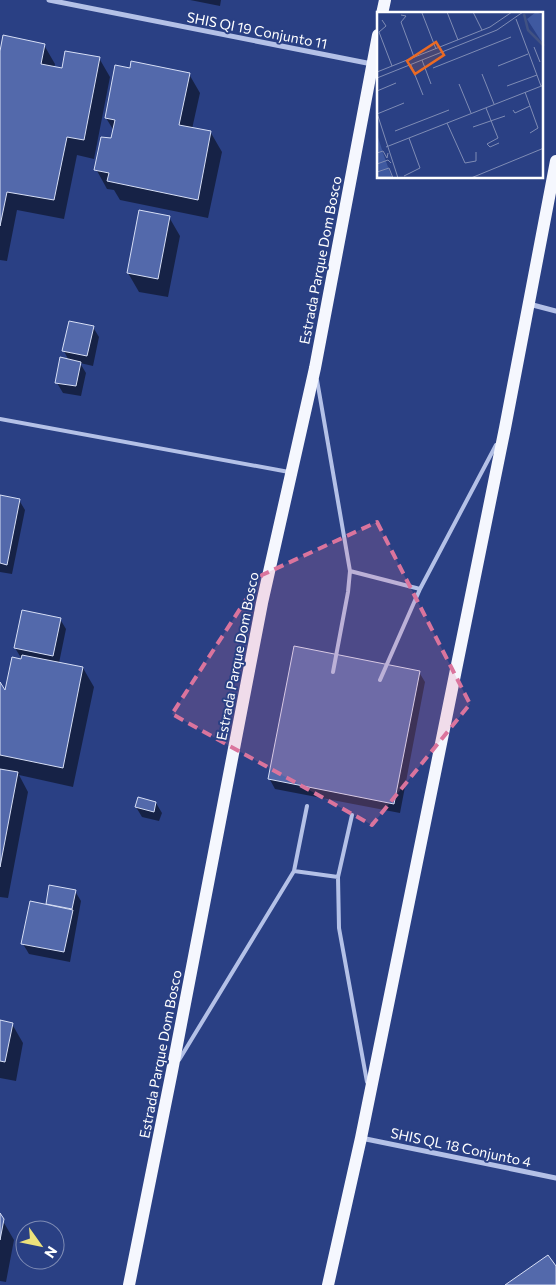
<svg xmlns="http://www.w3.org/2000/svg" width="556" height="1285" font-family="Commissioner,sans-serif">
<rect width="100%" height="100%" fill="#2a4084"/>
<path fill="#0007" d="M 190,0 L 221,0 L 220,6 Z
M 44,45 L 55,64 L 54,68 L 63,70 L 99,58 L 110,77 L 94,159 L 77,155 L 64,219 L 17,210 L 7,261 L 0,260 L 0,57 Z
M 189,74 L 200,93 L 192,129 L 211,133 L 222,152 L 208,218 L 120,200 L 114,190 L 107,189 L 96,169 L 112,140 L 114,131 L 106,118 Z
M 169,217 L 180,236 L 168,297 L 139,292 L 128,273 Z
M 93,327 L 99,337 L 93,366 L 80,363 L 86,373 L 81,396 L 63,393 L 57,383 L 69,361 L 64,351 Z
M 0,496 L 19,500 L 25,510 L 12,574 L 0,572 Z
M 60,619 L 66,629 L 59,663 L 83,668 L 94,687 L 73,787 L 19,775 L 28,792 L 8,898 L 0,897 L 0,684 L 6,693 L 23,661 L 15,648 Z
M 419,672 L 425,682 L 400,813 L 275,789 L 269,778 Z
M 156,803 L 162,813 L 159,821 L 142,817 L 136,807 Z
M 50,887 L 75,891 L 81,901 L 70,962 L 29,954 L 23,944 L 47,906 Z
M 0,1022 L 12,1024 L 23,1043 L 16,1081 L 0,1078 Z
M 0,1216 L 14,1240 L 6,1282 L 0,1281 Z"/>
<path fill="#5369ab" stroke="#d7dff6" d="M 3,35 L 45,44 L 41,64 L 62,68 L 65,51 L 100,57 L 84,140 L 67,137 L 54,200 L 7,192 L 0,226 L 0,51 Z
M 131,61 L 190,73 L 179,125 L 211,131 L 198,200 L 107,181 L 109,173 L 94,170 L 101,137 L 111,138 L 115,120 L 105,118 L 115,65 L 130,68 Z
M 139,210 L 170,216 L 158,279 L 127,273 Z
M 69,321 L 94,326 L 87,356 L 62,351 Z
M 60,357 L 81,362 L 76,386 L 55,383 Z
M 0,495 L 20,499 L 7,565 L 0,563 Z
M 22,610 L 61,618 L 53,656 L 14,648 Z
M 294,646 L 420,671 L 394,804 L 268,779 Z
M 22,655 L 83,667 L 63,768 L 0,755 L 0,682 L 5,690 L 12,657 L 21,659 Z
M 0,769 L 18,772 L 0,867 Z
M 138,797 L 156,802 L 154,812 L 135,807 Z
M 49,885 L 76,890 L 72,909 L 46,904 Z
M 30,901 L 73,910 L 64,952 L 21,944 Z
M 0,1020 L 13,1023 L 5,1062 L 0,1061 Z
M 0,1213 L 4,1219 L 0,1240 Z
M 548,1255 L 556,1266 L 556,1285 L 505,1285 Z"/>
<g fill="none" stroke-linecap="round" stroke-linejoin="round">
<path stroke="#b4c1e7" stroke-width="4" d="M 317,380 L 350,571 L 348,592 L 333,672
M 0,419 L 289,472
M 350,571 L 420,589
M 380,680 L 420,589 L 496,445
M 352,815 L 338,877 L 339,928 L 367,1082
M 294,871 L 338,877
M 179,1060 L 294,871 L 307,806"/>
<path stroke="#b4c1e7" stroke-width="5" d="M 49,0 L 372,64
M 529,304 L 556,311
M 361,1138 L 556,1178"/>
<path stroke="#f5f7fe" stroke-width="12" d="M 382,14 L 385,0
M 129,1285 L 172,1071 L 262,603 L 315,368 L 378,35
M 328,1285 L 361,1138 L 505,428 L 556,161"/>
</g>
<path fill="#da749d" fill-opacity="0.2" stroke="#da749d" stroke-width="4" stroke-dasharray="10 6" stroke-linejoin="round" d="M 377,522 L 470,704 L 372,825 L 172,714 L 262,575 Z"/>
<g text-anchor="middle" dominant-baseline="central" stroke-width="4" stroke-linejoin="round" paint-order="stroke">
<g font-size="14" fill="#fff" stroke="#2a4084">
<text transform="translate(257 30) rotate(11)">SHIS QI 19 Conjunto 11</text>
<text transform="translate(320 260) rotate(-79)">Estrada Parque Dom Bosco</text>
<text transform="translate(237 656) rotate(-79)">Estrada Parque Dom Bosco</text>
<text transform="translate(160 1054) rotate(-79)">Estrada Parque Dom Bosco</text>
<text transform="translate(461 1147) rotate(12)">SHIS QL 18 Conjunto 4</text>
</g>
</g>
<g transform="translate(377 12)">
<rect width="166" height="166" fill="#2a4084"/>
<path d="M 159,0 L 166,3 L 166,32 L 150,7 ZM 0,122 L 6,141 L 15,166 L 0,166 Z" fill="#3f59a0"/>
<path fill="none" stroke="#415283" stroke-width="2.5" d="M 147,2 L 151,18 L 167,34"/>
<path fill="none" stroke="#7f8cb5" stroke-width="1" d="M 70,0 L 81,28M 96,0 L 105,18M 45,1 L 59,37M 24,3 L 29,4 L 24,10 L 37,45M 139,7 L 164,74M 5,8 L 9,14 L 2,20 L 15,54M 157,35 L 163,50M 45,48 L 54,72M 34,53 L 46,83M 121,54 L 151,42M 56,56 L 134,25M 0,60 L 113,15 L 135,0M 105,62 L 117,92M 0,66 L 120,18 L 146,0M 82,72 L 94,101M 130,74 L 160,63M 0,79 L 19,71M 148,80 L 161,116 L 153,121M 109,96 L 121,126 L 110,132 L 113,135 L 122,131M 136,98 L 138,101 L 153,94M 0,101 L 21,166M 0,102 L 27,91M 70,111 L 88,151 L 99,149 L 99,140M 96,115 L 128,104M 18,119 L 72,98M 9,135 L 167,73M 0,141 L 6,139 L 10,146 L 11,141M 0,152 L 11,148 L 14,151M 0,160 L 12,156 L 16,166M 27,164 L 43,156 L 32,126M 0,165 L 16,165M 94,166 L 167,136"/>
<path fill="#ea6a24" fill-opacity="0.15" stroke="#ea6a24" stroke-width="2.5" d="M 59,30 L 67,43 L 38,62 L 30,49 Z"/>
<rect width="166" height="166" fill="none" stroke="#fff" stroke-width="2.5"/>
</g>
<g transform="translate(40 1245) rotate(123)"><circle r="24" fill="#2a4084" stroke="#7f8cb5"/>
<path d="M0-4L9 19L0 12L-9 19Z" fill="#ede27b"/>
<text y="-8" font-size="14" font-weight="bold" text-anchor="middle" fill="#ffffff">N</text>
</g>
</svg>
